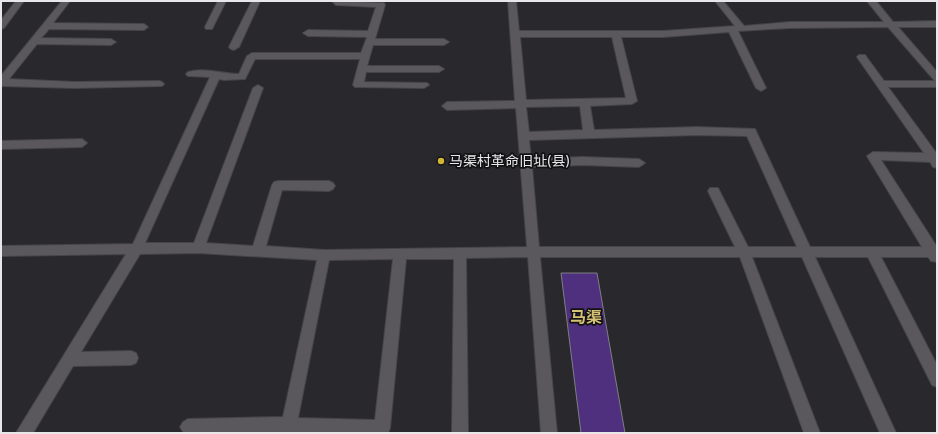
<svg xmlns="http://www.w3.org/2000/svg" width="938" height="434" font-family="Cabin,'Noto Sans SC',sans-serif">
<rect width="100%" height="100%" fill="#29282c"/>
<path fill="#4f307f" stroke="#7f7e83" d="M 561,273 L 597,273 L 625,433 L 581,433 Z"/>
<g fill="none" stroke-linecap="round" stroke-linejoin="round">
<defs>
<path id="minor" d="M 16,1 L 24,1 L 4,28 L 1,29 L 1,20 Z
M 62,1 L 70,1 L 53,23 L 144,24 L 148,27 L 144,30 L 49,29 L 41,38 L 111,39 L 116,42 L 111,45 L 37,44 L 9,79 L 74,82 L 159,81 L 162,82 L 164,84 L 162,86 L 74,88 L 1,86 L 1,76 Z
M 218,1 L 226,1 L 212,29 L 206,29 L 205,27 Z
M 252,1 L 260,1 L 239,47 L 234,50 L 231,49 L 229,47 Z
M 332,1 L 384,3 L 385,5 L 375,39 L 444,39 L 449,42 L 444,45 L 373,45 L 367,66 L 439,66 L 444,69 L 439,72 L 366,72 L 364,82 L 427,83 L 429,85 L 424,88 L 355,87 L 353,85 L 360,59 L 255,59 L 245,79 L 224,80 L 219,79 L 145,243 L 194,243 L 253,88 L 258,85 L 263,88 L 206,243 L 253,246 L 272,185 L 274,182 L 278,181 L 329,181 L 333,183 L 335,186 L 333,189 L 329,191 L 282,190 L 266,246 L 324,250 L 527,247 L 516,108 L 447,110 L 442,106 L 447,102 L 515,101 L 508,1 L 516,1 L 519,31 L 663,31 L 735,26 L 715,1 L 723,1 L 744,26 L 790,22 L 884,22 L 867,1 L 876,1 L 893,22 L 937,21 L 937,27 L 898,27 L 937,72 L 937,87 L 888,87 L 937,154 L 937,168 L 933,167 L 930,162 L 881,160 L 937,247 L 937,262 L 931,261 L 928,257 L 881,257 L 937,365 L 937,387 L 932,385 L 868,257 L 815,257 L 896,433 L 880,433 L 802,257 L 752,257 L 820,433 L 804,433 L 740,257 L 540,257 L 557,433 L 541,433 L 528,257 L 466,258 L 468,433 L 452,433 L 454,259 L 406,259 L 390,428 L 388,433 L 184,433 L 180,427 L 183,422 L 188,419 L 283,417 L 317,260 L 198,253 L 140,254 L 81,352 L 131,351 L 136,353 L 138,358 L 136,363 L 131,365 L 73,366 L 33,433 L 16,433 L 126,254 L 1,256 L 1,246 L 133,244 L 210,77 L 188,76 L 186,74 L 188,72 C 204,67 222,74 239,74 L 247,56 L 252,53 L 361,53 L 367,37 L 308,36 L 303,33 L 308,30 L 368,31 L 376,7 L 336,5 ZM 888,27 L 935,81 L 884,81 L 865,55 L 859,55 L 857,57 L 924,153 L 873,152 L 867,156 L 922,247 L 810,247 L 755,129 L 697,127 L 594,130 L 590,106 L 632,104 L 637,101 L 621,37 L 663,37 L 729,32 L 756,88 L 761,91 L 766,88 L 738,31 L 790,28 ZM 520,37 L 612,37 L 626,98 L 526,100 ZM 580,106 L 583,130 L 529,132 L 526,107 ZM 697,135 L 747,136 L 797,247 L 748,247 L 718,188 L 710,188 L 708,191 L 735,247 L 539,247 L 532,167 L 582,165 L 639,167 L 645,163 L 639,159 L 582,157 L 531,159 L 529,140 ZM 393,259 L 375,420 L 298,418 L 329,260 Z
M 82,139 L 87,143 L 82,147 L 1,149 L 1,141 Z"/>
</defs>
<use href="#minor" stroke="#454447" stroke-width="2"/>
<use href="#minor" fill="#5a585c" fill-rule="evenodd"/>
</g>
<circle fill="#d4b635" stroke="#121113" stroke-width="1.5" cx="441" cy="161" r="4"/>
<g text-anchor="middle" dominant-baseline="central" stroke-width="3.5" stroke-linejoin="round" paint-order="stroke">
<g font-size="14" fill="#e8e7ea" stroke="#121113" text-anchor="start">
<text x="449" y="161">马渠村革命旧址(县)</text>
</g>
<g font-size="16" font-weight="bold" fill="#d6c275" stroke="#121113">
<text x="586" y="317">马渠</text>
</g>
</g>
<rect width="938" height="434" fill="none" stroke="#e8e7ea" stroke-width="4"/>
</svg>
